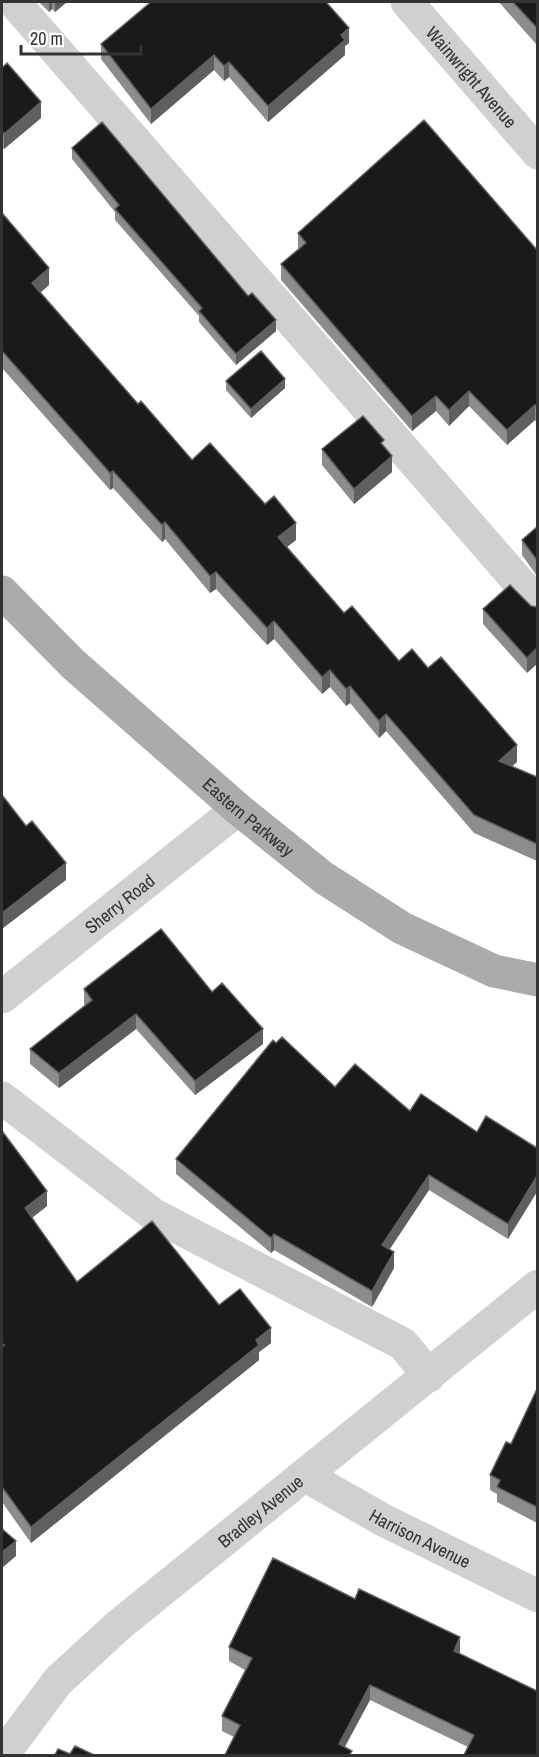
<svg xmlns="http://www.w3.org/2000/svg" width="539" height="1757" font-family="'Archivo Narrow',sans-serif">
<rect width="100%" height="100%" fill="#fff"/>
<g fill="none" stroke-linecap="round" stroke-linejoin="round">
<g stroke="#d0d0d0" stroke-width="33">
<path d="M 14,2 L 538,604"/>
<path id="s1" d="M 407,2 L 538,153"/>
<path id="s2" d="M 2,997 L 238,809"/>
<path d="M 2,1098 L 154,1215 L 403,1344 L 429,1376"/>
<path id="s3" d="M 306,1476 L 385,1521 L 538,1596"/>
<path id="s4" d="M 2,1756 L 58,1681 L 119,1625 L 538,1286"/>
</g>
<path stroke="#ababab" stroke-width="33" id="s5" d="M 2,592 L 73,664 L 238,809 L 324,878 L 402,928 L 494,971 L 538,980"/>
</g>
<path fill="#8c8c8c" d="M 39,2 L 67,2 L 55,12 L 52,9 L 49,12 Z
M 499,2 L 537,2 L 537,45 L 505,9 Z
M 349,43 L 345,46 L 345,55 L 268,122 L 229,77 L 224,81 L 214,70 L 151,124 L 101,59 L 101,44 Z
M 2,68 L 41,118 L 4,149 L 2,147 Z
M 72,148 L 276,331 L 236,365 L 199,322 L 199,316 L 115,220 L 115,212 L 72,159 Z
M 2,213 L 49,285 L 40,292 L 138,404 L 192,460 L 296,540 L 287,547 L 344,613 L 399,661 L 428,668 L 517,762 L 512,766 L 537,777 L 537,861 L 474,833 L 386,731 L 379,738 L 350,703 L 346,706 L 330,687 L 322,694 L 274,639 L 267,645 L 216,589 L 210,593 L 165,539 L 162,542 L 113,488 L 110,490 L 2,368 Z
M 298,233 L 537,250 L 537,423 L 535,420 L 507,445 L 469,406 L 449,426 L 436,411 L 412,431 L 281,280 L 281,264 L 299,249 L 298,248 Z
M 226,381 L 285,388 L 251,418 L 226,390 Z
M 384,446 L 392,472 L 354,504 L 322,465 L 322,449 Z
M 537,527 L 537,576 L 522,555 L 522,540 Z
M 531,606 L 527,673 L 483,624 L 483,609 Z
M 84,989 L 212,992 L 263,1044 L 195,1095 L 136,1029 L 59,1088 L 30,1064 L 30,1049 L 85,1006 L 84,1004 Z
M 276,1043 L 335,1087 L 477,1132 L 537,1148 L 508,1239 L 429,1190 L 389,1249 L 394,1268 L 372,1307 L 274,1250 L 271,1253 L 176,1174 L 176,1159 Z
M 2,1131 L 47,1206 L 32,1218 L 77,1282 L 219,1305 L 271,1343 L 259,1352 L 259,1360 L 31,1543 L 2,1502 Z
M 537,1389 L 537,1523 L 497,1502 L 497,1494 L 490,1490 L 490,1475 L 511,1444 Z
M 229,1647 L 460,1652 L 459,1654 L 537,1691 L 468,1747 L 370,1700 L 345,1747 L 352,1755 L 234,1737 L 222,1731 L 222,1716 L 245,1670 L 229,1661 Z"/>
<path fill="#5f5f5f" d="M 49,2 L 52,2 L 52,9 L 49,12 Z
M 55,2 L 67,2 L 55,12 Z
M 349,28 L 349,43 L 345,46 L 345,55 L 268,122 L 268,106 Z
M 214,55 L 214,70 L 151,124 L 151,109 Z
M 229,62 L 229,77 L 224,81 L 224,66 Z
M 41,102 L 41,118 L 4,149 L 4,134 Z
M 49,268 L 49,285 L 32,300 L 32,283 Z
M 276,320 L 276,331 L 236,365 L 236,354 Z
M 285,379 L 285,388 L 251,418 L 251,409 Z
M 469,391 L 469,406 L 449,426 L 449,410 Z
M 436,396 L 436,411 L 412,431 L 412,416 Z
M 535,405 L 535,420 L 507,445 L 507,430 Z
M 392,456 L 392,472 L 354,504 L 354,489 Z
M 113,471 L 113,488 L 110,490 L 110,473 Z
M 165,522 L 165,539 L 162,542 L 162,525 Z
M 296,523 L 296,540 L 278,554 L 278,537 Z
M 216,572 L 216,589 L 210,593 L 210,576 Z
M 274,621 L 274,639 L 267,645 L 267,628 Z
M 537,648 L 537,664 L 527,673 L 527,658 Z
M 330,670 L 330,687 L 322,694 L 322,677 Z
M 350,686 L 350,703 L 346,706 L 346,689 Z
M 386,714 L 386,731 L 379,738 L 379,721 Z
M 517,745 L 517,762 L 499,778 L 499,761 Z
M 66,863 L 66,880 L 2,929 L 2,913 Z
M 136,1014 L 136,1029 L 59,1088 L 59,1073 Z
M 263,1029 L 263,1044 L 195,1095 L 195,1081 Z
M 429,1175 L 429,1190 L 382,1261 L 382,1245 Z
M 537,1176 L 537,1192 L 508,1239 L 508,1224 Z
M 47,1191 L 47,1206 L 25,1223 L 25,1208 Z
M 274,1234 L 274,1250 L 271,1253 L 271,1238 Z
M 394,1252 L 394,1268 L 372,1307 L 372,1291 Z
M 271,1328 L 271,1343 L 259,1352 L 259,1360 L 31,1543 L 31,1527 Z
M 16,1541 L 16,1556 L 2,1568 L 2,1552 Z
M 460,1637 L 460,1652 L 454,1666 L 454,1651 Z
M 370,1685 L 370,1700 L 340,1755 L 339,1744 Z"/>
<path fill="#1a1a1a" stroke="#5f5f5f" stroke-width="1.5" d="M 151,2 L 326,2 L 349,28 L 341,35 L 345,40 L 268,106 L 229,62 L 224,66 L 214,55 L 151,109 L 101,44 Z
M 513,2 L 537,2 L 537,28 Z
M 7,63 L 41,102 L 4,134 L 2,131 L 2,68 Z
M 424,120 L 537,250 L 537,407 L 535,405 L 507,430 L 469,391 L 449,410 L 436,396 L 412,416 L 281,264 L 306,243 L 298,233 Z
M 102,122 L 248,296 L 252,293 L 276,320 L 236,354 L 199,311 L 202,308 L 115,209 L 119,205 L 72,148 Z
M 2,213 L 49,268 L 32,283 L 138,404 L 141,401 L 192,460 L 210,443 L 265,504 L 274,496 L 296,523 L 278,537 L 344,613 L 352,606 L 399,661 L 412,649 L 428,668 L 441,657 L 517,745 L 499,761 L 537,777 L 537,844 L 474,815 L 386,714 L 379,721 L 350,686 L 346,689 L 330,670 L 322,677 L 274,621 L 267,628 L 216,572 L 210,576 L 165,522 L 162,525 L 113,471 L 110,473 L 2,351 Z
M 261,351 L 285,379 L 251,409 L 226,381 Z
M 363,416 L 384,440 L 381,443 L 392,456 L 354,489 L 322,449 Z
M 537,527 L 537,560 L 522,540 Z
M 510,585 L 531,606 L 537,607 L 537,648 L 527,658 L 483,609 Z
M 2,795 L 26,826 L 32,821 L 66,863 L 2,913 Z
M 161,929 L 212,992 L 222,983 L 263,1029 L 195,1081 L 136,1014 L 59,1073 L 30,1049 L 92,1000 L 84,989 Z
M 282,1037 L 335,1087 L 355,1064 L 410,1111 L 421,1094 L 477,1132 L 486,1116 L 537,1148 L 537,1176 L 508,1224 L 429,1175 L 382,1245 L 394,1252 L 372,1291 L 274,1234 L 271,1238 L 176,1159 L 273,1040 L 276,1043 Z
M 2,1131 L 47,1191 L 25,1208 L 77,1282 L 152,1221 L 219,1305 L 240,1289 L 271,1328 L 256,1340 L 259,1345 L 31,1527 L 2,1487 L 2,1347 L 4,1345 L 2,1343 Z
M 537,1389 L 537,1507 L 497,1487 L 500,1480 L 490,1475 L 506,1442 L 511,1444 Z
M 2,1529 L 16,1541 L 2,1552 Z
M 273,1558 L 355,1599 L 359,1589 L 460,1637 L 454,1651 L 537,1691 L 537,1755 L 464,1755 L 474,1735 L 370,1685 L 339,1744 L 352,1751 L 349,1755 L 225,1755 L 240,1725 L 222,1716 L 252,1658 L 229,1647 Z
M 75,1746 L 94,1755 L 55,1755 L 58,1749 L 70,1754 Z"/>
<g text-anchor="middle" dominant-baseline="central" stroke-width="6" stroke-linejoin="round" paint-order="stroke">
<g font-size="18" fill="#333" stroke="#fff">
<text stroke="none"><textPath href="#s1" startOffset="99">Wainwright Avenue</textPath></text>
<text stroke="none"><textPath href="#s5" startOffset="334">Eastern Parkway</textPath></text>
<text stroke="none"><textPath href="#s2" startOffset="150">Sherry Road</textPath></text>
<text stroke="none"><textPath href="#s4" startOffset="358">Bradley Avenue</textPath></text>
<text stroke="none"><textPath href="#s3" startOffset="130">Harrison Avenue</textPath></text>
</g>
</g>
<rect width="539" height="1757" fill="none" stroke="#333333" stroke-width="6"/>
<path d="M21 45v9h120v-9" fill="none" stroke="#333333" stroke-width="3"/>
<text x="30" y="45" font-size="18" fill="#333333" stroke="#ffffff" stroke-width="4.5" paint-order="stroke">20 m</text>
</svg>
